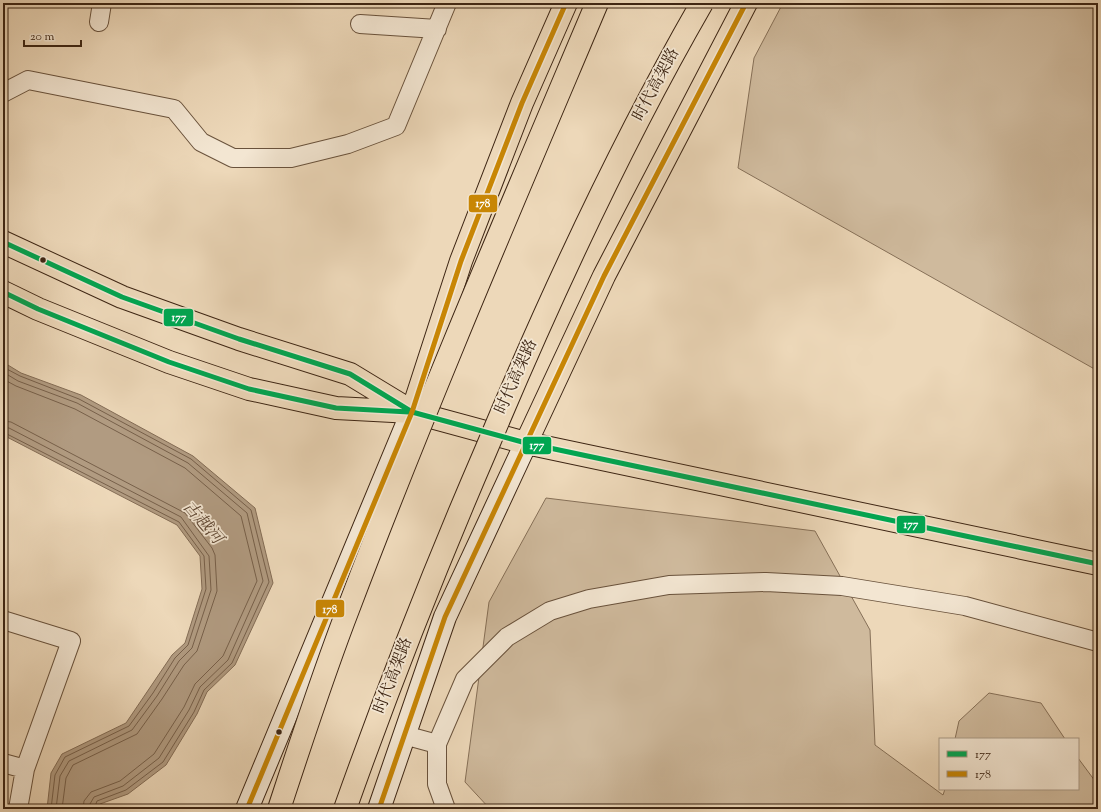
<svg xmlns="http://www.w3.org/2000/svg" width="1101" height="812" font-family="'Sorts Mill Goudy','Noto Serif SC',serif">
<rect width="100%" height="100%" fill="#edd8b9"/>
<filter id="stains"><feTurbulence type="fractalNoise" baseFrequency=".005" numOctaves="4"/><feColorMatrix values="0 0 0 0 .2 0 0 0 0 .09 0 0 0 0 .02 0 0 0 .5 -.17"/></filter>
<radialGradient id="worn" r=".72"><stop offset=".6" stop-color="#630" stop-opacity="0"/><stop offset="1" stop-color="#630" stop-opacity=".3"/></radialGradient>
<path fill="#cfba9d" stroke="#867058" d="M 783,3 L 1098,3 L 1098,371 L 738,168 L 754,58 Z
M 546,498 L 815,531 L 870,630 L 875,745 L 943,795 L 945,789 L 1078,789 L 1078,758 L 1098,785 L 1098,809 L 490,809 L 465,782 L 489,602 Z
M 989,693 L 1041,703 L 1065,739 L 955,739 L 959,721 Z"/>
<path fill="#b19b81" stroke="#836c55" d="M 3,362 L 21,373 L 81,395 L 193,456 L 255,508 L 273,583 L 235,665 L 207,692 L 197,714 L 166,765 L 128,794 L 100,804 L 97,809 L 47,809 L 51,773 L 62,754 L 126,723 L 172,655 L 185,643 L 202,589 L 200,556 L 177,525 L 3,435 Z"/>
<g fill="none" stroke-linecap="round" stroke-linejoin="round">
<path stroke="#77604a" stroke-width="1" d="M 3,367 L 20,376 L 79,399 L 191,459 L 251,510 L 269,582 L 232,663 L 204,690 L 194,712 L 163,762 L 126,790 L 97,801 L 94,809
M 3,372 L 18,381 L 77,403 L 188,463 L 247,513 L 263,581 L 228,660 L 200,687 L 189,710 L 159,758 L 123,786 L 94,797 L 90,804 L 89,809
M 3,379 L 16,386 L 75,409 L 185,468 L 241,516 L 257,581 L 223,656 L 195,684 L 184,707 L 154,754 L 120,781 L 91,792 L 84,801 L 83,809
M 3,421 L 11,422 L 185,513 L 212,548 L 215,555 L 217,591 L 197,651 L 184,665 L 162,699 L 137,734 L 73,765 L 66,778 L 62,809
M 3,427 L 9,428 L 181,517 L 209,556 L 211,590 L 192,648 L 179,661 L 157,696 L 132,730 L 69,761 L 60,776 L 56,809
M 3,432 L 179,522 L 204,556 L 206,589 L 188,645 L 175,658 L 153,693 L 129,726 L 65,757 L 55,775 L 51,809"/>
<defs>
<path id="minor" d="M 99,22 L 102,3
M 360,24 L 437,29
M 3,93 L 28,80 L 174,109 L 201,142 L 233,158 L 291,158 L 348,144 L 396,126 L 447,3
M 3,620 L 71,641 L 25,769
M 404,735 L 437,744
M 3,763 L 25,769 L 18,809
M 446,809 L 437,784 L 437,744 L 465,679 L 507,637 L 550,611 L 589,599 L 669,585 L 766,582 L 842,586 L 965,606 L 1098,642"/>
<path id="secondary" d="M 247,809 L 412,412
M 379,809 L 445,617 L 526,443"/>
<path id="primary" d="M 3,242 L 122,297 L 239,339 L 350,374 L 411,411
M 3,292 L 38,309 L 169,362 L 249,389 L 336,408 L 412,412 L 526,443 L 1098,564"/>
<path id="trunk" d="M 412,412 L 461,261 L 522,103 L 566,3
M 526,443 L 604,276 L 746,3"/>
</defs>
<use href="#minor" stroke="#69523c" stroke-width="20"/>
<use href="#secondary" stroke="#3d2513" stroke-width="24"/>
<use href="#primary" stroke="#3d2513" stroke-width="24"/>
<use href="#trunk" stroke="#3d2513" stroke-width="24"/>
<use href="#minor" stroke="#f3e6d2" stroke-width="18"/>
<use href="#secondary" stroke="#f3e6d2" stroke-width="22"/>
<use href="#primary" stroke="#edd8b9" stroke-width="22"/>
<use href="#trunk" stroke="#edd8b9" stroke-width="22"/>
<defs>
<path id="trunk-bridge" d="M 279,809 C 301,742 323,674 349,607 C 426,404 512,204 597,3
M 345,809 C 388,688 435,568 486,450 C 550,297 619,147 702,3"/>
</defs>
<use href="#trunk-bridge" stroke="#3d2513" stroke-width="24" stroke-linecap="butt"/>
<use href="#trunk-bridge" stroke="#edd8b9" stroke-width="22"/>
<defs>
<path id="bus-1" d="M 3,242 L 122,297 L 239,339 L 350,374 L 412,412 L 526,443 L 1098,564
M 3,292 L 38,309 L 169,362 L 249,389 L 336,408 L 409,412"/>
<path id="bus-2" d="M 247,809 L 412,412 L 461,261 L 522,103 L 566,3
M 379,809 L 445,617 L 604,276 L 746,3"/>
</defs>
<use href="#bus-1" stroke="#f3e6d2" stroke-width="8"/>
<use href="#bus-2" stroke="#f3e6d2" stroke-width="8"/>
<use href="#bus-1" stroke="#00a651" stroke-width="5"/>
<use href="#bus-2" stroke="#c88605" stroke-width="5"/>
</g>
<g fill="#3d2513" stroke="#f3e6d2" stroke-width="1.5">
<circle cx="43" cy="260" r="3.5"/>
<circle cx="279" cy="732" r="3.5"/>
</g>
<g text-anchor="middle" dominant-baseline="central" stroke-width="3.5" stroke-linejoin="round" paint-order="stroke">
<g font-size="16" fill="#3d2513" stroke="#f3e6d2">
<text transform="translate(657 85) rotate(-62)">时代高架路</text>
<text transform="translate(517 377) rotate(-66)">时代高架路</text>
<text transform="translate(394 676) rotate(-69)">时代高架路</text>
</g>
<g font-size="17" font-style="italic" fill="#604834" stroke="#f3e6d2">
<text transform="translate(202 523) rotate(49)">古越河</text>
</g>
</g>
<g stroke="#f3e6d2" stroke-width="1.5">
<rect x="468" y="194" width="30" height="19" rx="4" fill="#c88605"/>
<rect x="163" y="308" width="31" height="19" rx="4" fill="#00a651"/>
<rect x="522" y="436" width="30" height="19" rx="4" fill="#00a651"/>
<rect x="896" y="515" width="30" height="19" rx="4" fill="#00a651"/>
<rect x="315" y="599" width="30" height="19" rx="4" fill="#c88605"/>
</g>
<g font-size="11" text-anchor="middle" font-weight="bold" fill="#fff">
<text x="483" y="207">178</text>
<text x="179" y="321">177</text>
<text x="537" y="449">177</text>
<text x="911" y="528">177</text>
<text x="330" y="613">178</text>
</g>
<rect width="1101" height="812" fill="none" stroke="#edd8b9" stroke-width="16"/>
<rect x="4" y="4" width="1093" height="804" fill="none" stroke="#3d2513" stroke-width="2"/>
<rect x="8" y="8" width="1085" height="796" fill="none" stroke="#3d2513"/>
<rect x="939" y="738" width="140" height="52" fill="#f3e6d2" stroke="#aa9986"/>
<rect x="947" y="751" width="20" height="6" fill="#00a651" stroke="#aa9986"/>
<text x="975" y="758" font-size="12" fill="#3d2513">177</text>
<rect x="947" y="771" width="20" height="6" fill="#c88605" stroke="#aa9986"/>
<text x="975" y="778" font-size="12" fill="#3d2513">178</text>
<path d="M24 40v6h57v-6" fill="none" stroke="#3d2513" stroke-width="2"/>
<text x="30" y="40" font-size="12" fill="#3d2513" stroke="#f3e6d2" stroke-width="3" paint-order="stroke">20 m</text>
<rect width="100%" height="100%" filter="url(#stains)"/>
<rect width="100%" height="100%" fill="url(#worn)"/>
</svg>
